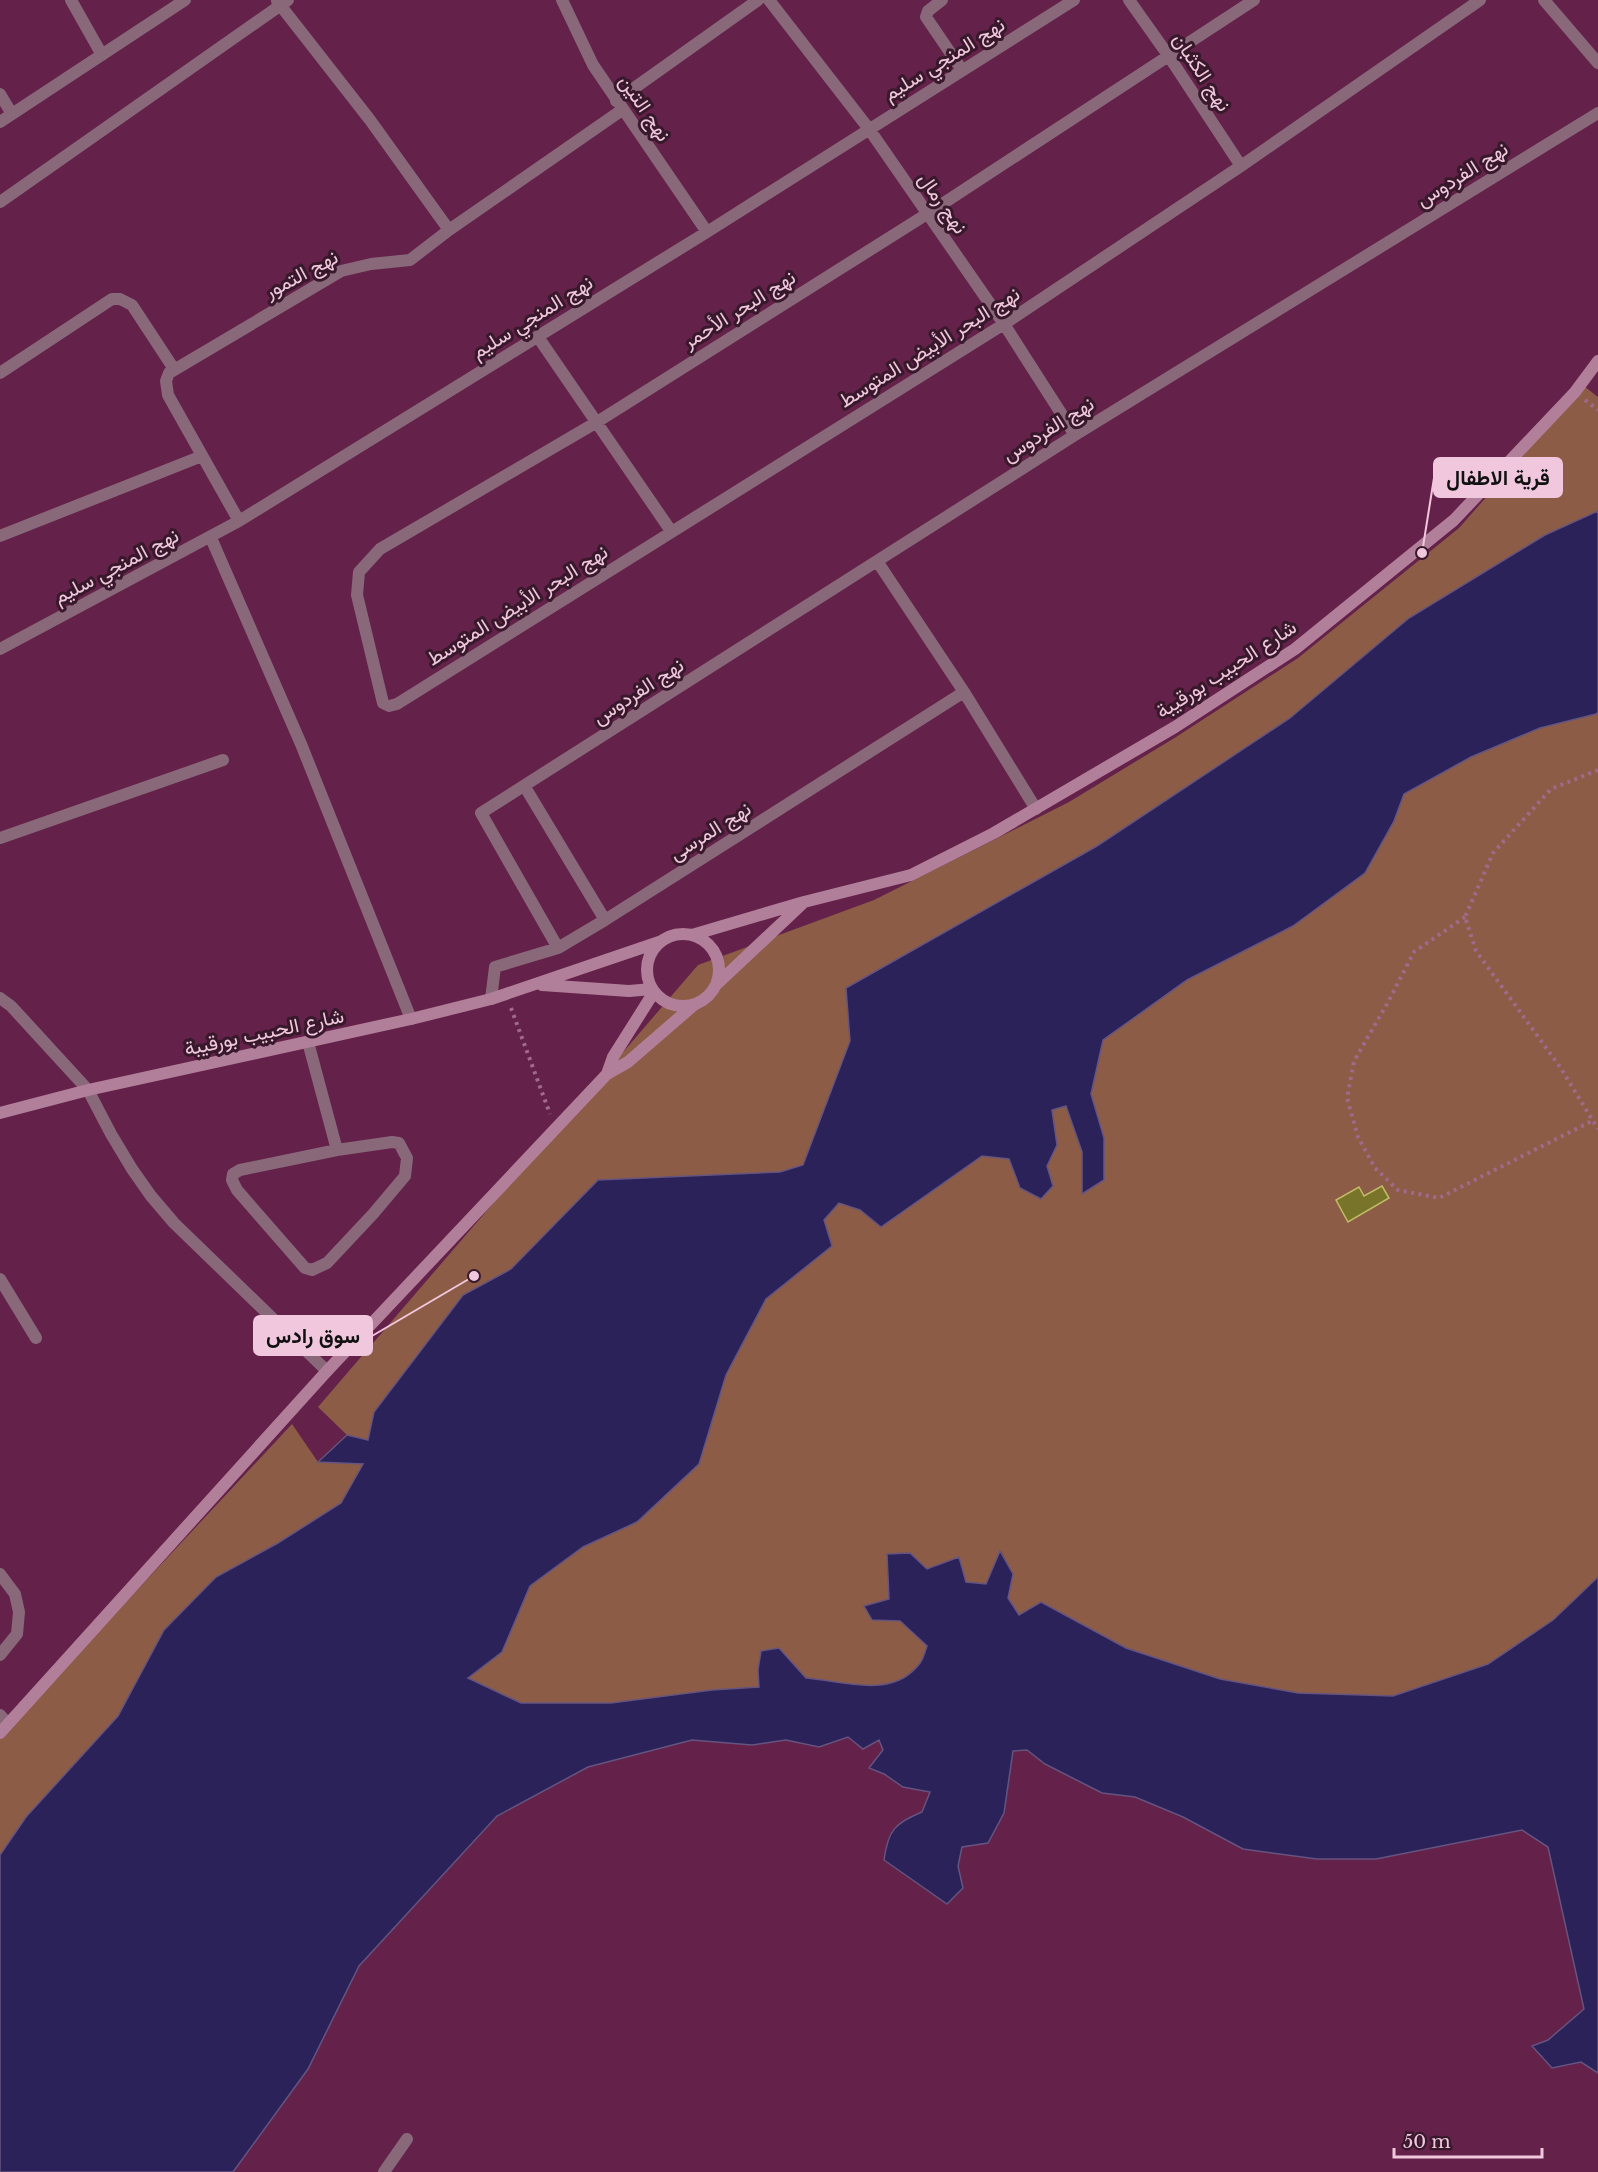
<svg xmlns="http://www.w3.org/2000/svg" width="1598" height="2172" font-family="'Libre Baskerville',Vazirmatn,serif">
<rect width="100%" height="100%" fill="#64214a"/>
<path fill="#8c5c46" d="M 1584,386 L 1598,397 L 1598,511 L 1545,535 L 1409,618 L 1290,718 L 1097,846 L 847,988 L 850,1041 L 803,1165 L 780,1172 L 598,1180 L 511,1269 L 463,1295 L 374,1412 L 368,1440 L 347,1435 L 318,1407 L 698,965 L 874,900 L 1069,802 L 1176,737 L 1298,658 L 1459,528 Z
M 1598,712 L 1598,1577 L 1553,1620 L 1488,1664 L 1393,1696 L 1298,1693 L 1220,1679 L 1126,1648 L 1041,1602 L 1019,1615 L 1008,1598 L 1013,1574 L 1001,1551 L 987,1584 L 966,1582 L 941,1564 L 927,1569 L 910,1553 L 887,1554 L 889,1599 L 864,1606 L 872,1620 L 900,1621 L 927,1645 L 921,1663 L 900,1681 L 867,1687 L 758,1670 L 759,1687 L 712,1690 L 611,1703 L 521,1703 L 468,1678 L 502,1652 L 530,1586 L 583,1547 L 637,1522 L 699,1464 L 726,1375 L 766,1299 L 832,1246 L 824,1220 L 839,1203 L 860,1210 L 881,1227 L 982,1156 L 1009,1159 L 1020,1188 L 1047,1166 L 1057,1145 L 1052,1109 L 1067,1106 L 1082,1152 L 1082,1193 L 1104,1180 L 1104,1138 L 1091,1094 L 1103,1040 L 1187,980 L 1394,821 L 1404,794 L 1471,757 L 1540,728 L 1596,714 Z
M 292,1424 L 318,1462 L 364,1463 L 341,1503 L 278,1543 L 216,1577 L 164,1630 L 118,1716 L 26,1817 L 0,1855 L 0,1737 Z"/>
<path fill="#2a2259" stroke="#655480" stroke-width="1.5" d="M 1598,511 L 1598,712 L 1596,714 L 1540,728 L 1471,757 L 1404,794 L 1394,821 L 1365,873 L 1293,926 L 1187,980 L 1103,1040 L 1091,1094 L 1104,1138 L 1104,1180 L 1082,1194 L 1082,1152 L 1066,1106 L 1052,1110 L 1057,1145 L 1047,1166 L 1053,1186 L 1041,1199 L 1020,1188 L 1009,1159 L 982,1156 L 881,1227 L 860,1210 L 839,1203 L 824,1220 L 832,1246 L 766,1299 L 726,1375 L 699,1464 L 637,1522 L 583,1547 L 530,1586 L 502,1652 L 468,1678 L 521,1703 L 611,1703 L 712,1690 L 759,1687 L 758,1670 L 761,1651 L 779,1648 L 806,1678 C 843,1681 893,1700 920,1663 C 924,1658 925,1651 927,1646 L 900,1621 L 872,1620 L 864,1606 L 889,1599 L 887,1554 L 910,1553 L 927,1569 L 959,1557 L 966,1582 L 986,1584 L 1000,1551 L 1013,1574 L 1008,1598 L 1019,1615 L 1041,1602 L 1126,1648 L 1220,1679 L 1298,1693 L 1393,1696 L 1488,1664 L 1553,1620 L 1598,1577 L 1598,2073 L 1581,2062 L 1552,2068 L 1532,2046 L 1548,2040 L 1584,2009 L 1548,1847 L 1522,1830 L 1376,1859 L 1317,1859 L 1243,1849 L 1183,1817 L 1135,1797 L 1102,1793 L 1045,1764 L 1027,1750 L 1013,1751 L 1004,1813 L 988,1843 L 962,1847 L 958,1866 L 963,1888 L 947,1904 L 884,1860 C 888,1830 895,1823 922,1812 L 930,1792 L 903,1787 L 884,1774 L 869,1768 L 883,1750 L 879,1740 L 863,1749 L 848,1737 L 819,1747 L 786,1740 L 752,1745 L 692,1740 L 588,1767 L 497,1816 L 359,1966 L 308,2069 L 233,2172 L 0,2172 L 0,1855 L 26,1817 L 118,1716 L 164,1630 L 216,1577 L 278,1543 L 341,1503 L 363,1464 L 318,1462 L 347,1435 L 368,1440 L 374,1412 L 463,1295 L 511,1269 L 598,1180 L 780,1172 L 803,1165 L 850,1041 L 846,988 L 1097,846 L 1290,718 L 1409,618 L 1545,535 Z"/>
<path fill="#787429" stroke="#c1bc67" stroke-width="1.5" d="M 1382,1186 L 1389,1198 L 1348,1222 L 1336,1200 L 1359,1187 L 1364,1196 Z"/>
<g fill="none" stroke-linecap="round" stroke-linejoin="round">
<path stroke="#a16a8a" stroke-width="4" stroke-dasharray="3 4.5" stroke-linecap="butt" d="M 1585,400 L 1598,410
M 1598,770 L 1551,789 L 1493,853 L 1465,917 L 1476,951 L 1560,1067 L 1598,1129
M 1465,917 L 1414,952 L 1387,1004 L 1354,1061 L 1347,1098 L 1358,1137 L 1375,1168 L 1398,1190 L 1439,1198 L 1594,1120
M 511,1008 L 550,1114"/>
<path stroke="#89687a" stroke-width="12" d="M 71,0 L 102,55
M 562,0 L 593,65 L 707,232
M 769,0 L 869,129 L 1004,324 L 1075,435
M 942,0 L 928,11 L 926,17 L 962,70
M 1129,0 L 1168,55 L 1241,166
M 1254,0 L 927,214 L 597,422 L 380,549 L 359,572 L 357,595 L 383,703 L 389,706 L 397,704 L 1004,324 L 1241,166 L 1480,0
M 1544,0 L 1598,63
M 277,1 L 370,120 L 449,230
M 0,94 L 12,114
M 616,101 L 758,0
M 0,122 L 185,0
M 0,202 L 288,0
M 538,337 L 671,531
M 0,373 L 112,299 L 120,299 L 132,305 L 174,369
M 239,521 L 168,395 L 166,381 L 169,373 L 341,271 L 371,264 L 410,260 L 449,230 L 622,110
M 0,536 L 202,456
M 211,538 L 301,744 L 411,1019
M 877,561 L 964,692 L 1036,809
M 0,649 L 239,521 L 707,232 L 1074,0
M 525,787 L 605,920
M 0,838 L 223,760
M 558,948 L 481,813 L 1075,435 L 1598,113
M 0,998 L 11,1006 L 88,1090 L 111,1134 L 132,1169 L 151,1196 L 174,1223 L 327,1371
M 491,999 L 495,967 L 558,948 L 605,920 L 964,692
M 308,1042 L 337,1150
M 392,1142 L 399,1143 L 407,1158 L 405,1176 L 373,1214 L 327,1263 L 312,1270 L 305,1268 L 298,1260 L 237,1190 L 232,1180 L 233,1174 L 240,1170 L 337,1150 Z
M 0,1279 L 36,1338
M 0,1574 L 15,1594 L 19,1612 L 17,1634 L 0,1655
M 0,1715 L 8,1724
M 384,2172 L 407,2139"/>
<path stroke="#b27f9a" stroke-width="12" d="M647 970a36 36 0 1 1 72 0a36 36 0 1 1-72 0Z
M 692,935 L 804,902 L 911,875 L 994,833 L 1175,727 L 1295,649 L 1454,520 L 1575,392 L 1598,361
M 717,984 L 801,905
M 542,985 L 629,991 L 652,989
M 607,1074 L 613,1057 L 654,992
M 0,1113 L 88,1090 L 411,1019 L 491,999 L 662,941
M 0,1733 L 327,1371 L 607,1074 L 628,1062 L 695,1004"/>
</g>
<g text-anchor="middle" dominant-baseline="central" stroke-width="6" stroke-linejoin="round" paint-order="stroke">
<g font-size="20" fill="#f0c7dc" stroke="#37192b">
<text transform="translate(944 59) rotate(-32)">نهج المنجي سليم</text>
<text transform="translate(1202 72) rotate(57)">نهج الكثبان</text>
<text transform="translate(645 108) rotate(56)">نهج التين</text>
<text transform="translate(1462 174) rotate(-32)">نهج الفردوس</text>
<text transform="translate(943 203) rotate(55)">نهج رمال</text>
<text transform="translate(301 274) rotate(-28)">نهج التمور</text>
<text transform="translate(739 309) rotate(-32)">نهج البحر الأحمر</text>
<text transform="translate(532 317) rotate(-32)">نهج المنجي سليم</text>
<text transform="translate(929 347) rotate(-32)">نهج البحر الأبيض المتوسط</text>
<text transform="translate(1048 429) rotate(-32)">نهج الفردوس</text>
<text transform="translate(116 566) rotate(-28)">نهج المنجي سليم</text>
<text transform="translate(517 605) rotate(-32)">نهج البحر الأبيض المتوسط</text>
<text transform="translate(1226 669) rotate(-33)">شارع الحبيب بورقيبة</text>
<text transform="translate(638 691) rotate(-33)">نهج الفردوس</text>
<text transform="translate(710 831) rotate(-32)">نهج المرسى</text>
<text transform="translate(264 1032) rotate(-12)">شارع الحبيب بورقيبة</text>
</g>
</g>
<path fill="none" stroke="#f0c7dc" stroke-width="2" d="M1422 553L1434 478M474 1276L372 1336"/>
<g fill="#f0c7dc" stroke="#37192b" stroke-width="2">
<circle cx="1422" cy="553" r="6"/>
<circle cx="474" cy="1276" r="6"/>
</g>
<g fill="#f0c7dc" stroke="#f0c7dc" stroke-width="2">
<rect x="1434" y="458" width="128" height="39" rx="6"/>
<rect x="254" y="1316" width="118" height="39" rx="6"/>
</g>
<g font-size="21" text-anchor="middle" font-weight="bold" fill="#111">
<text x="1498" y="485">قرية الاطفال</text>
<text x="313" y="1343">سوق رادس</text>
</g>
<path d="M1394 2148v9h148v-9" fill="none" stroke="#f0c7dc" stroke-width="3"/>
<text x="1403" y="2148" font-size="18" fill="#f0c7dc" stroke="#37192b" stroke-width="4.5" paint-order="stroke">50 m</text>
</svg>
